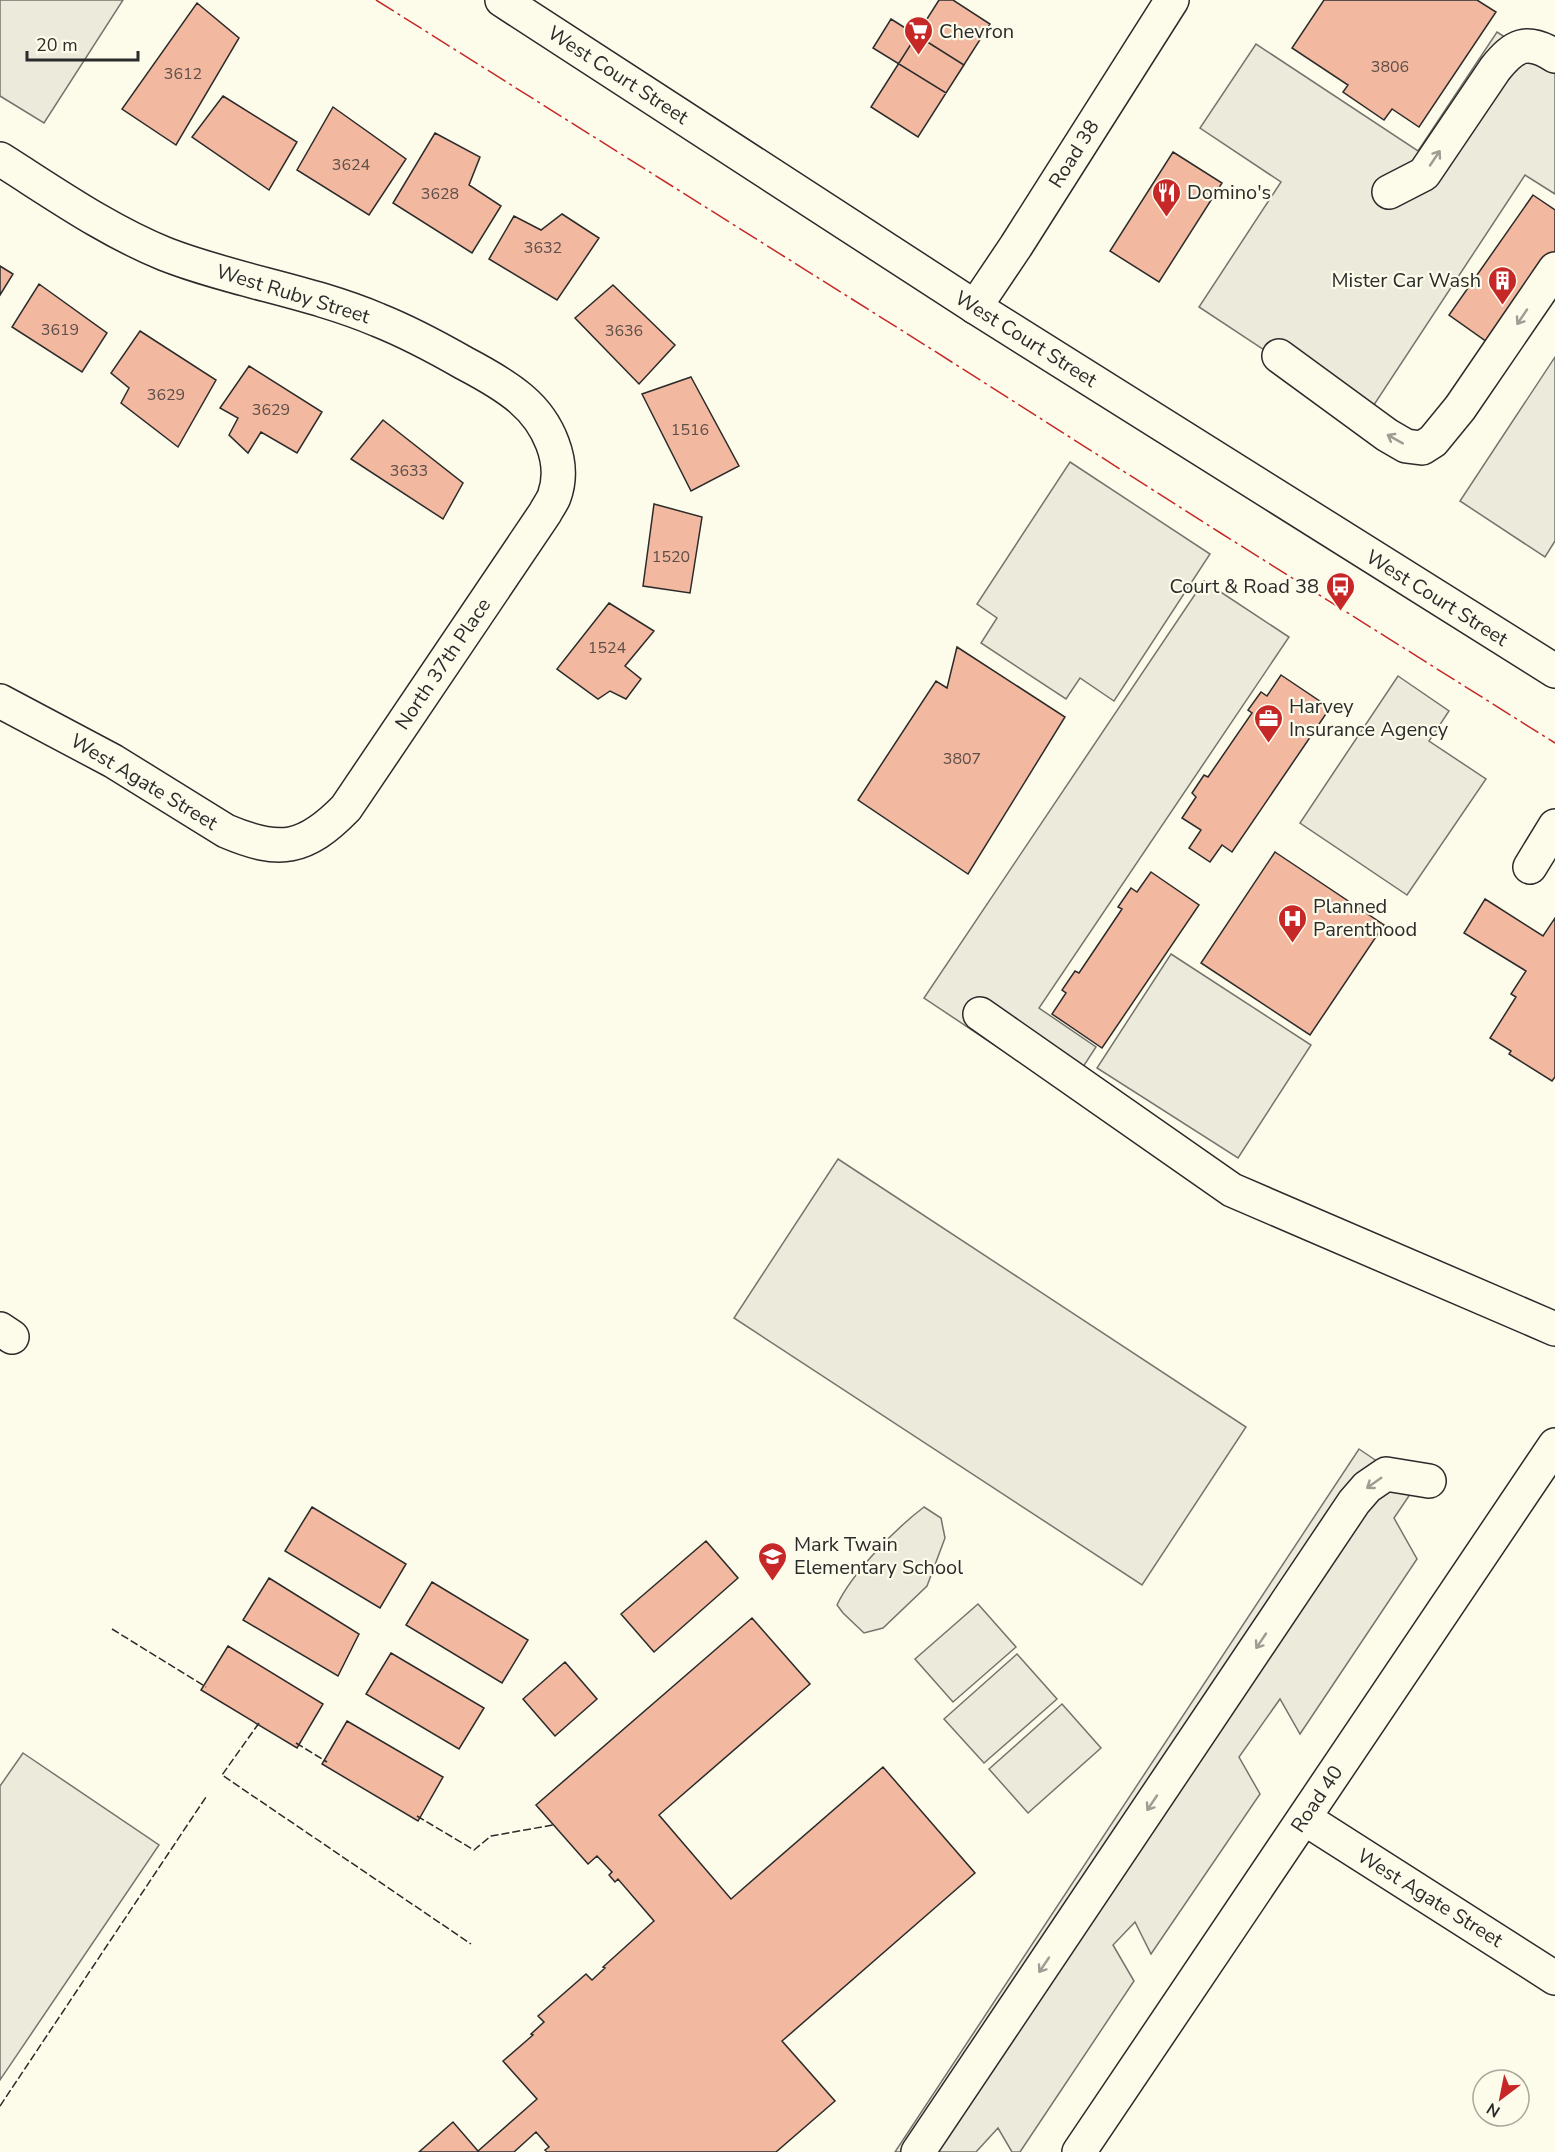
<svg xmlns="http://www.w3.org/2000/svg" width="1555" height="2152" font-family="'Nunito Sans',sans-serif">
<rect width="100%" height="100%" fill="#fdfbea"/>
<path fill="#ecebdb" stroke="#74746e" stroke-width="1.5" d="M 838,1159 L 1246,1427 L 1142,1585 L 734,1318 Z
M 924,1507 L 941,1518 L 945,1538 L 927,1586 L 883,1628 L 864,1633 L 843,1613 L 837,1605 C 852,1573 895,1529 924,1507 Z
M 978,1604 L 1016,1647 L 953,1702 L 915,1659 Z
M 1017,1654 L 1057,1699 L 984,1763 L 944,1719 Z
M 1062,1704 L 1101,1748 L 1028,1813 L 989,1769 Z"/>
<path fill="#eceadb" stroke="#74746e" stroke-width="1.5" d="M 0,0 L 123,0 L 44,123 L 0,96 Z
M 1497,32 L 1555,70 L 1555,194 L 1525,175 L 1366,417 L 1199,307 L 1281,182 L 1200,128 L 1256,44 L 1418,151 Z
M 1555,357 L 1555,541 L 1545,557 L 1460,501 Z
M 1070,462 L 1210,554 L 1114,701 L 1080,678 L 1066,699 L 981,643 L 997,618 L 977,604 Z
M 1204,581 L 1289,637 L 1039,1008 L 1096,1047 L 1066,1093 L 924,998 Z
M 1398,676 L 1449,711 L 1429,741 L 1486,779 L 1407,895 L 1300,823 Z
M 1171,954 L 1311,1045 L 1238,1158 L 1097,1068 Z
M 1359,1449 L 1415,1487 L 1394,1518 L 1417,1559 L 1300,1734 L 1280,1699 L 1239,1757 L 1260,1794 L 1151,1954 L 1135,1922 L 1113,1945 L 1134,1981 L 1020,2152 L 1012,2152 L 998,2128 L 976,2152 L 895,2152 Z
M 23,1753 L 159,1845 L 0,2080 L 0,1786 Z"/>
<path fill="#f2b8a0" stroke="#2b2b2b" stroke-width="1.5" d="M 939,0 L 953,0 L 990,24 L 918,137 L 871,107 Z
M 1324,0 L 1477,0 L 1496,12 L 1419,127 L 1392,109 L 1384,120 L 1343,92 L 1348,85 L 1292,48 Z
M 197,3 L 239,38 L 176,145 L 122,109 Z
M 891,19 L 964,65 L 946,93 L 873,48 Z
M 223,96 L 297,142 L 269,190 L 192,137 Z
M 333,107 L 406,159 L 369,215 L 297,170 Z
M 435,133 L 480,157 L 469,185 L 501,206 L 472,253 L 393,203 Z
M 1173,152 L 1222,183 L 1159,282 L 1110,251 Z
M 1533,195 L 1555,210 L 1555,295 L 1490,344 L 1449,315 Z
M 562,214 L 599,238 L 557,300 L 489,259 L 514,216 L 541,230 Z
M 0,266 L 13,274 L 0,295 Z
M 39,284 L 107,333 L 82,372 L 12,327 Z
M 613,285 L 675,345 L 639,384 L 575,318 Z
M 140,331 L 216,380 L 178,447 L 121,403 L 129,388 L 111,373 Z
M 249,366 L 322,412 L 297,453 L 261,432 L 248,453 L 229,435 L 238,418 L 220,408 Z
M 691,377 L 739,466 L 691,491 L 642,394 Z
M 383,420 L 463,483 L 443,519 L 351,459 Z
M 654,504 L 702,517 L 690,593 L 643,586 Z
M 609,603 L 654,631 L 625,666 L 641,679 L 626,699 L 610,691 L 598,699 L 557,669 Z
M 957,647 L 1065,717 L 968,874 L 858,800 L 936,681 L 947,688 Z
M 1281,675 L 1330,708 L 1232,852 L 1222,845 L 1210,862 L 1189,848 L 1201,830 L 1182,818 L 1196,797 L 1192,793 L 1204,775 L 1208,777 L 1252,713 L 1248,710 L 1261,692 L 1267,696 Z
M 1275,852 L 1384,925 L 1310,1035 L 1201,963 Z
M 1151,872 L 1199,905 L 1102,1048 L 1052,1014 L 1066,993 L 1062,990 L 1075,971 L 1079,973 L 1122,909 L 1118,907 L 1131,888 L 1137,892 Z
M 1485,899 L 1543,936 L 1555,918 L 1555,1077 L 1552,1081 L 1509,1054 L 1511,1051 L 1490,1038 L 1516,997 L 1511,994 L 1526,971 L 1464,933 Z
M 312,1507 L 406,1564 L 380,1608 L 285,1551 Z
M 706,1541 L 738,1578 L 654,1652 L 621,1614 Z
M 269,1578 L 359,1634 L 338,1676 L 243,1620 Z
M 432,1582 L 528,1640 L 502,1683 L 406,1625 Z
M 752,1618 L 810,1684 L 659,1815 L 731,1899 L 883,1767 L 975,1873 L 782,2041 L 835,2101 L 776,2152 L 547,2152 L 545,2150 L 549,2147 L 536,2132 L 514,2152 L 419,2152 L 453,2122 L 478,2151 L 537,2099 L 503,2061 L 533,2035 L 531,2034 L 544,2022 L 538,2016 L 586,1974 L 592,1980 L 605,1968 L 603,1967 L 654,1921 L 618,1879 L 615,1882 L 609,1875 L 612,1872 L 597,1856 L 588,1864 L 536,1805 Z
M 228,1646 L 323,1704 L 297,1748 L 201,1690 Z
M 391,1653 L 484,1708 L 459,1749 L 366,1694 Z
M 565,1662 L 597,1699 L 555,1736 L 523,1699 Z
M 347,1721 L 443,1777 L 418,1821 L 322,1764 Z"/>
<g fill="none" stroke-linecap="round" stroke-linejoin="round">
<defs>
<path id="minor" d="M 0,159 C 54,193 106,230 165,254 C 234,281 310,291 378,320 C 408,332 436,347 464,363 C 483,373 505,385 521,399 C 548,422 567,462 554,497 C 552,502 548,507 545,513 L 346,808 C 305,850 280,854 226,831 L 113,761 L 0,701
M 1389,192 L 1424,174 L 1495,69 C 1514,45 1527,38 1555,56
M 975,307 L 1016,246 L 1172,0
M 1279,356 L 1387,435 L 1406,446 L 1422,448 L 1433,441 L 1460,408 L 1555,269
M 1530,867 L 1555,826
M 980,1014 L 1232,1190 L 1555,1329
M 0,1329 L 12,1337
M 1304,1818 L 1555,1978
M 918,2152 L 1354,1502 L 1367,1487 L 1386,1474 L 1429,1481
M 1079,2152 L 1555,1445"/>
<path id="major" d="M 502,0 L 975,307 L 1555,671"/>
</defs>
<use href="#minor" stroke="#2b2b2b" stroke-width="36"/>
<use href="#major" stroke="#2b2b2b" stroke-width="36"/>
<use href="#minor" stroke="#fdfbea" stroke-width="33"/>
<use href="#major" stroke="#fdfbea" stroke-width="33"/>
<path stroke="#2b2b2b" stroke-width="1.5" stroke-dasharray="8 3" stroke-linecap="butt" d="M 112,1629 L 206,1687
M 259,1723 L 222,1775 L 471,1944
M 296,1743 L 327,1762
M 417,1816 L 474,1850 L 491,1836 L 553,1825
M 0,2106 L 206,1797"/>
<path stroke="#c62828" stroke-width="1.5" stroke-dasharray="21 4.5 3 4.5" stroke-linecap="butt" d="M 376,0 L 925,345 L 1219,532 L 1555,743"/>
</g>
<defs><path id="oneway-shaft" d="M-6 0H5M1.5-3L5.5 0L1.5 3" fill="none" stroke-width="1.6" stroke-linecap="round" stroke-linejoin="round" transform="scale(1.5)"/></defs>
<g stroke="#9e9d94">
<use href="#oneway-shaft" transform="translate(1435 158) rotate(-56)"/>
<use href="#oneway-shaft" transform="translate(1522 317) rotate(124)"/>
<use href="#oneway-shaft" transform="translate(1395 439) rotate(-151)"/>
<use href="#oneway-shaft" transform="translate(1374 1483) rotate(145)"/>
<use href="#oneway-shaft" transform="translate(1261 1641) rotate(124)"/>
<use href="#oneway-shaft" transform="translate(1152 1803) rotate(124)"/>
<use href="#oneway-shaft" transform="translate(1044 1965) rotate(124)"/>
</g>
<defs>
<symbol id="supermarket-pin" viewBox="-11 -11 22 30"><path d="M0 17L-7.5 6A9.5 9.5 0 1 1 7.5 6Z" fill="#c62828" stroke="#fdfbea"/><path d="M-6-5.5h2.5l.6 2H6L4.5 2H-2.5L-4.4-4H-6ZM-1.5 3.2a1.3 1.3 0 1 0 .1 0ZM3 3.2a1.3 1.3 0 1 0 .1 0Z" fill="#fff"/></symbol>
<symbol id="restaurant-pin" viewBox="-11 -11 22 30"><path d="M0 17L-7.5 6A9.5 9.5 0 1 1 7.5 6Z" fill="#c62828" stroke="#fdfbea"/><path d="M-5-6h1v4h1v-4h1v4h1v-4h1v5L-1.5 .5V6h-2V.5L-5-1ZM5-6V6H3V1.5H1.5Q1.5-4 5-6Z" fill="#fff"/></symbol>
<symbol id="building-pin" viewBox="-11 -11 22 30"><path d="M0 17L-7.5 6A9.5 9.5 0 1 1 7.5 6Z" fill="#c62828" stroke="#fdfbea"/><path d="M-4-6H4V6H1V3H-1V6H-4ZM-2.5-4.3h1.7v1.8h-1.7ZM.8-4.3h1.7v1.8H.8ZM-2.5-1h1.7V.8h-1.7ZM.8-1h1.7V.8H.8Z" fill="#fff"/></symbol>
<symbol id="bus-pin" viewBox="-11 -11 22 30"><path d="M0 17L-7.5 6A9.5 9.5 0 1 1 7.5 6Z" fill="#c62828" stroke="#fdfbea"/><path d="M-5-6H5V4H4V6H2V4H-2V6H-4V4H-5ZM-3.5-4V0h7V-4ZM-3.5 1.2v1.5H-2V1.2ZM2 1.2v1.5H3.5V1.2Z" fill="#fff"/></symbol>
<symbol id="office-pin" viewBox="-11 -11 22 30"><path d="M0 17L-7.5 6A9.5 9.5 0 1 1 7.5 6Z" fill="#c62828" stroke="#fdfbea"/><path d="M-6-3h4V-5.5h4V-3h4V5H-6ZM-1-4.5V-3h2v-1.5ZM-6 0V1H6V0Z" fill="#fff"/></symbol>
<symbol id="hospital-pin" viewBox="-11 -11 22 30"><path d="M0 17L-7.5 6A9.5 9.5 0 1 1 7.5 6Z" fill="#c62828" stroke="#fdfbea"/><path d="M-5-5h3v3.5h4V-5h3V5h-3V1.5h-4V5h-3Z" fill="#fff"/></symbol>
<symbol id="school-pin" viewBox="-11 -11 22 30"><path d="M0 17L-7.5 6A9.5 9.5 0 1 1 7.5 6Z" fill="#c62828" stroke="#fdfbea"/><path d="M0-5L7-2L0 1L-7-2ZM-4 1L0 2.5L4 1V4Q0 6-4 4Z" fill="#fff"/></symbol>
</defs>
<g fill-rule="evenodd">
<use href="#supermarket-pin" x="902" y="14" width="33" height="45"/>
<use href="#restaurant-pin" x="1150" y="176" width="33" height="45"/>
<use href="#building-pin" x="1486" y="264" width="33" height="45"/>
<use href="#bus-pin" x="1324" y="570" width="33" height="45"/>
<use href="#office-pin" x="1252" y="702" width="33" height="45"/>
<use href="#hospital-pin" x="1276" y="902" width="33" height="45"/>
<use href="#school-pin" x="756" y="1540" width="33" height="45"/>
</g>
<g text-anchor="middle" dominant-baseline="central" stroke-width="4.5" stroke-linejoin="round" paint-order="stroke">
<g font-size="16" fill="#5d4e48">
<text x="1390" y="67">3806</text>
<text x="183" y="74">3612</text>
<text x="351" y="165">3624</text>
<text x="440" y="194">3628</text>
<text x="543" y="248">3632</text>
<text x="60" y="330">3619</text>
<text x="624" y="331">3636</text>
<text x="166" y="395">3629</text>
<text x="271" y="410">3629</text>
<text x="690" y="430">1516</text>
<text x="409" y="471">3633</text>
<text x="671" y="557">1520</text>
<text x="607" y="648">1524</text>
<text x="962" y="759">3807</text>
</g>
<g font-size="20" fill="#2b2b2b" stroke="#fdfbea" text-anchor="start">
<text x="939" y="31">Chevron</text>
<text x="1187" y="192">Domino's</text>
<text x="1481" y="280" text-anchor="end">Mister Car Wash</text>
<text x="1319" y="586" text-anchor="end">Court &amp; Road 38</text>
<text x="1289" y="706">Harvey<tspan x="1289" dy="23">Insurance Agency</tspan></text>
<text x="1313" y="906">Planned<tspan x="1313" dy="23">Parenthood</tspan></text>
<text x="794" y="1544">Mark Twain<tspan x="794" dy="23">Elementary School</tspan></text>
</g>
<g font-size="20" fill="#2b2b2b" stroke="#fdfbea">
<text transform="translate(618 75) rotate(33)">West Court Street</text>
<text transform="translate(1074 154) rotate(-58)">Road 38</text>
<text transform="translate(293 294) rotate(17)">West Ruby Street</text>
<text transform="translate(1026 339) rotate(32)">West Court Street</text>
<text transform="translate(1437 598) rotate(32)">West Court Street</text>
<text transform="translate(443 664) rotate(-56)">North 37th Place</text>
<text transform="translate(144 782) rotate(31)">West Agate Street</text>
<text transform="translate(1317 1799) rotate(-56)">Road 40</text>
<text transform="translate(1430 1898) rotate(32)">West Agate Street</text>
</g>
</g>
<g transform="translate(1501 2098) rotate(212)"><circle r="28" fill="#fdfbea" stroke="#a9a89e" stroke-width="1.5"/>
<path d="M0-4.5L10 22L0 15L-10 22Z" fill="#c62828"/>
<text y="-9" font-size="16" font-weight="bold" text-anchor="middle" fill="#2b2b2b">N</text>
</g>
<path d="M27 51v9h111v-9" fill="none" stroke="#2b2b2b" stroke-width="3"/>
<text x="36" y="51" font-size="18" fill="#2b2b2b" stroke="#fdfbea" stroke-width="4.5" paint-order="stroke">20 m</text>
</svg>
